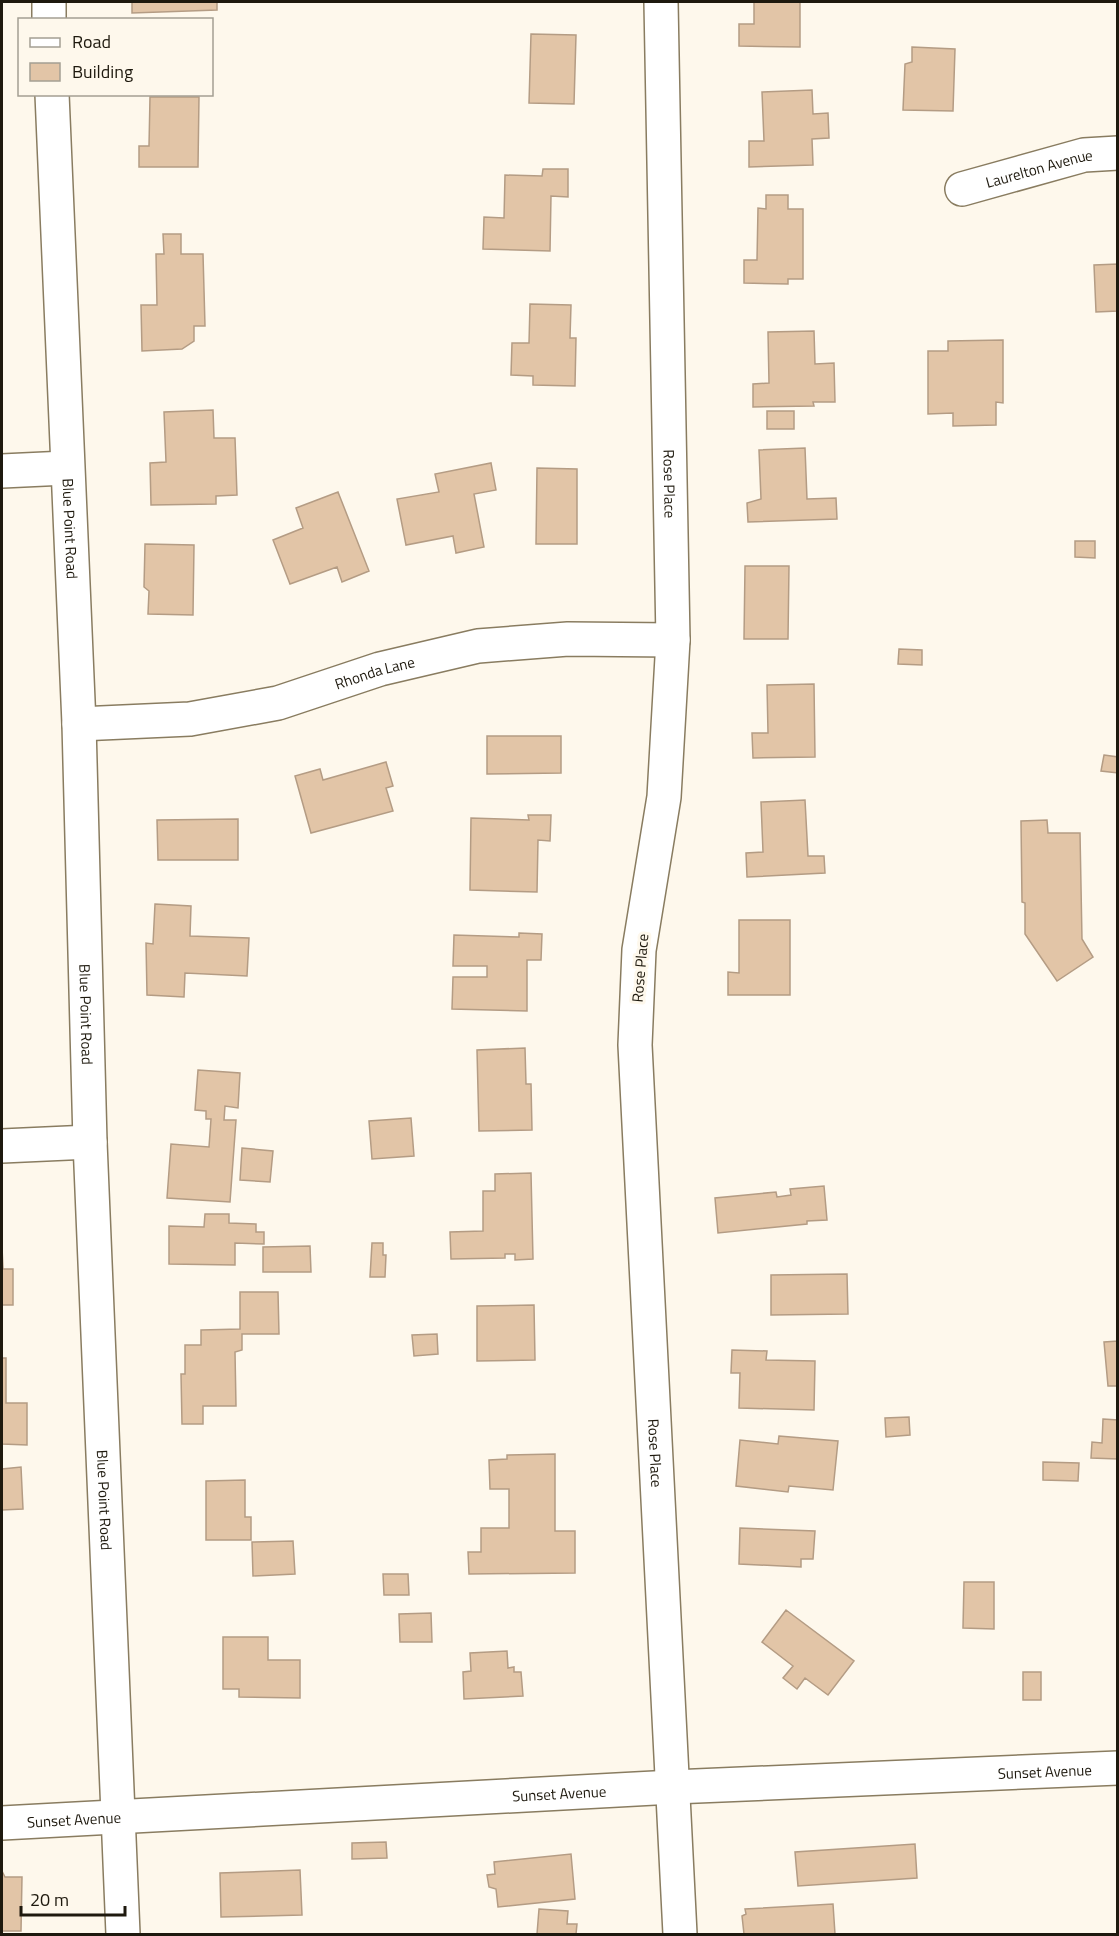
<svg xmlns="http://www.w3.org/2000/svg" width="1119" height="1936" font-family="'Titillium Web',sans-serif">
<rect width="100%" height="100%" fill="#fef8ec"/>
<path fill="#e2c5a7" stroke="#b49c84" stroke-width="1.5" d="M 132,2 L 217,2 L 217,10 L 132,13 Z
M 754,2 L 800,2 L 800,47 L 739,46 L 739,24 L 754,24 Z
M 531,34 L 576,35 L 574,104 L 529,103 Z
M 912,47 L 955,49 L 953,111 L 903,110 L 905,64 L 912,62 Z
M 812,90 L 813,114 L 828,113 L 829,138 L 812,139 L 813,165 L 749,167 L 749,141 L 764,141 L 762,92 Z
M 150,97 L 199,97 L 198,167 L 139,167 L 139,146 L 149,146 Z
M 543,169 L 568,169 L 568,197 L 551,196 L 550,251 L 483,249 L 484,217 L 504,218 L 505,175 L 542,176 Z
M 766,195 L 788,195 L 788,209 L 803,209 L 803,279 L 788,279 L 788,284 L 744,283 L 744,260 L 757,260 L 758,208 L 766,209 Z
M 163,234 L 181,234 L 181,254 L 203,254 L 205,326 L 194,326 L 194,341 L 182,349 L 142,351 L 141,305 L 157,305 L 156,254 L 164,254 Z
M 1118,264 L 1118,311 L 1096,312 L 1094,265 Z
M 530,304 L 571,305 L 570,338 L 576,338 L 575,386 L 533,385 L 533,376 L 511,375 L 512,343 L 529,343 Z
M 814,331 L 815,364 L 834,363 L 835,402 L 813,402 L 814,406 L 753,407 L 753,384 L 769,383 L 768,332 Z
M 1003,340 L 1003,403 L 996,402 L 996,425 L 953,426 L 953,413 L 928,414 L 928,351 L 948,351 L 948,341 Z
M 213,410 L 214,438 L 235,438 L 237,495 L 216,496 L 216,504 L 151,505 L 150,463 L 166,462 L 164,412 Z
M 767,411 L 794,411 L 794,429 L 767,429 Z
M 805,448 L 807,499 L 836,498 L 837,519 L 748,522 L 747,503 L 761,499 L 759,450 Z
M 491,463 L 496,490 L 474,494 L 484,547 L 456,553 L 453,536 L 406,545 L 397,499 L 439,492 L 435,474 Z
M 537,468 L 577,469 L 577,544 L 536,544 Z
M 338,492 L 369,571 L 342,582 L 337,567 L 290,584 L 273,540 L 303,528 L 296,508 Z
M 1075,541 L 1095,541 L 1095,558 L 1075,557 Z
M 145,544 L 194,545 L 193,615 L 148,614 L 149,591 L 144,587 Z
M 745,566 L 789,566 L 788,639 L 744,639 Z
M 899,649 L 922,650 L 922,665 L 898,664 Z
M 814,684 L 815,757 L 753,758 L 752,733 L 768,733 L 767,685 Z
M 487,736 L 561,736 L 561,773 L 487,774 Z
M 1104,755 L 1118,757 L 1118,773 L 1101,771 Z
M 386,762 L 393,786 L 386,788 L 393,811 L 311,833 L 295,776 L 320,769 L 323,780 Z
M 805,800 L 808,856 L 824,856 L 825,873 L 747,877 L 746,853 L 763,852 L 761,802 Z
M 528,815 L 551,815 L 550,841 L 538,840 L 537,892 L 470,890 L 471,818 L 529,820 Z
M 238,819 L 238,860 L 158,860 L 157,820 Z
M 1047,820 L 1048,833 L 1080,833 L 1082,939 L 1093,957 L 1057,981 L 1025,934 L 1025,903 L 1022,902 L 1021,821 Z
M 155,904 L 191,906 L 190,936 L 249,938 L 247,976 L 185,973 L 184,997 L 147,995 L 146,943 L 153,944 Z
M 739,920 L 790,920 L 790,995 L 728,995 L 728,972 L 739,973 Z
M 519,933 L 542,934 L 541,960 L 527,960 L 527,1011 L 452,1009 L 453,977 L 487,977 L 487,966 L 453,966 L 454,935 L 519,937 Z
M 525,1048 L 526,1084 L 531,1084 L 532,1130 L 479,1131 L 477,1050 Z
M 198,1070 L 240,1073 L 238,1108 L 225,1106 L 224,1120 L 236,1120 L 230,1202 L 167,1198 L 171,1144 L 209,1147 L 211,1119 L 206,1119 L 206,1111 L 195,1110 Z
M 411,1118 L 414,1156 L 372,1159 L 369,1121 Z
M 242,1148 L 273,1151 L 270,1182 L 240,1180 Z
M 531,1173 L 533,1259 L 515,1260 L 515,1254 L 505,1254 L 505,1258 L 451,1259 L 450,1232 L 483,1231 L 483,1191 L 495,1191 L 495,1174 Z
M 824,1186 L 827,1220 L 807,1221 L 807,1224 L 718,1233 L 715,1198 L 776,1192 L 777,1197 L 791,1195 L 790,1189 Z
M 205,1214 L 229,1214 L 229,1223 L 256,1224 L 256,1232 L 264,1232 L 264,1244 L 235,1243 L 235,1265 L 169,1264 L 169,1226 L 204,1227 Z
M 372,1243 L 383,1243 L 383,1255 L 386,1255 L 385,1277 L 370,1277 Z
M 310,1246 L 311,1272 L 263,1272 L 263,1247 Z
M 2,1247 L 3,1269 L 13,1269 L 13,1305 L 2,1305 Z
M 847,1274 L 848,1314 L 771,1315 L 771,1275 Z
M 240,1292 L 278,1292 L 279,1334 L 242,1334 L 242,1350 L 235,1352 L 236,1406 L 203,1406 L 203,1424 L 182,1424 L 181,1374 L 185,1374 L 185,1345 L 201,1345 L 201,1330 L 240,1329 Z
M 534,1305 L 535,1360 L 477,1361 L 477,1306 Z
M 437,1334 L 438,1354 L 414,1356 L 412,1335 Z
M 1118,1341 L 1118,1386 L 1108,1386 L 1104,1342 Z
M 732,1350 L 767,1351 L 766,1360 L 815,1361 L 814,1410 L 739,1408 L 740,1373 L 731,1373 Z
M 2,1358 L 6,1358 L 6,1403 L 27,1403 L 27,1445 L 2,1444 Z
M 909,1417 L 910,1435 L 886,1437 L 885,1418 Z
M 1103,1419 L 1118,1420 L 1118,1459 L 1091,1458 L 1092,1442 L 1102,1443 Z
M 779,1436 L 838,1441 L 833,1490 L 789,1486 L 788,1492 L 736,1486 L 740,1440 L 778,1444 Z
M 555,1454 L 555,1531 L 575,1531 L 575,1573 L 469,1574 L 468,1552 L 481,1552 L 481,1528 L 509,1528 L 509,1489 L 490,1489 L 489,1460 L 507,1459 L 507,1455 Z
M 1043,1462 L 1079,1463 L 1078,1481 L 1043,1480 Z
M 21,1467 L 23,1509 L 2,1510 L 2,1469 Z
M 245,1480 L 245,1517 L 251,1517 L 251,1540 L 206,1540 L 206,1481 Z
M 740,1528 L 815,1531 L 813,1559 L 801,1559 L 801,1567 L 739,1564 Z
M 293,1541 L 295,1574 L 253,1576 L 252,1542 Z
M 383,1574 L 408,1574 L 409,1595 L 384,1595 Z
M 964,1582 L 994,1582 L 994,1629 L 963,1628 Z
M 786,1610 L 854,1661 L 828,1695 L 805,1678 L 797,1689 L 783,1678 L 793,1666 L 762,1642 Z
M 431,1613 L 432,1642 L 400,1642 L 399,1614 Z
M 223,1637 L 268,1637 L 268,1660 L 300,1660 L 300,1698 L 239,1697 L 239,1689 L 223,1689 Z
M 507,1651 L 508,1668 L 514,1667 L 514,1672 L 521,1672 L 523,1696 L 464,1699 L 463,1672 L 471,1671 L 470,1653 Z
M 1023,1672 L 1041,1672 L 1041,1700 L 1023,1700 Z
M 386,1842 L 387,1858 L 352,1859 L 352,1843 Z
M 915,1844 L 917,1878 L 798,1886 L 795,1852 Z
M 571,1854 L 575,1899 L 498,1907 L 496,1889 L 489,1887 L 487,1875 L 495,1874 L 494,1862 Z
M 300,1870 L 302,1915 L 221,1917 L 220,1873 Z
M 2,1871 L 5,1877 L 22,1877 L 21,1931 L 2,1931 Z
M 833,1904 L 835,1934 L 744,1934 L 742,1916 L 746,1914 L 745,1909 Z
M 539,1909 L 568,1911 L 567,1924 L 577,1924 L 576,1934 L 537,1934 Z"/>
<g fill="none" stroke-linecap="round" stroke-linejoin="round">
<defs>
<g id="minor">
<path id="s1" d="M 661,2 L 673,640 L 664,797 L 639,950 L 635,1045 L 680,1934"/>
<path id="s2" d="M 962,189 L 1084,155 L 1118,153"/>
<path d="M 2,471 L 66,468"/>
<path id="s3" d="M 79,724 L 190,719 L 278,703 L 380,669 L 478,646 L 568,639 L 673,640"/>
<path d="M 2,1146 L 90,1142"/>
<path id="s4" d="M 2,1823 L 673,1787 L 1118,1768"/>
</g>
<g id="tertiary">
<path d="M 49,2 L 49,20"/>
<path id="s5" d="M 52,94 L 79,724 L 90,1142 L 123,1934"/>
</g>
</defs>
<use href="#minor" stroke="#897c60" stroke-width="36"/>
<use href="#tertiary" stroke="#897c60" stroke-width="36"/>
<use href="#minor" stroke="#fff" stroke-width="33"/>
<use href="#tertiary" stroke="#fff" stroke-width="33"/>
</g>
<g text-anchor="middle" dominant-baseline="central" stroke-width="6" stroke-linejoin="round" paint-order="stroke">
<g font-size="15" fill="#1e190e" stroke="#fef8ec">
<text stroke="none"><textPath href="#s2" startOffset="80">Laurelton Avenue</textPath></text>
<text stroke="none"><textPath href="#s1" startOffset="482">Rose Place</textPath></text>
<text stroke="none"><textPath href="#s5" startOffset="435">Blue Point Road</textPath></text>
<text stroke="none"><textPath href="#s3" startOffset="302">Rhonda Lane</textPath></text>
<text transform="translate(640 968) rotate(-85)">Rose Place</text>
<text stroke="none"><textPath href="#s5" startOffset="921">Blue Point Road</textPath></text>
<text stroke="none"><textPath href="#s1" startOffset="1454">Rose Place</textPath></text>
<text stroke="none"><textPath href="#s5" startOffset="1407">Blue Point Road</textPath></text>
<text stroke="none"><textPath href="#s4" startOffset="1044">Sunset Avenue</textPath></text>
<text stroke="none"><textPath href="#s4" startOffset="558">Sunset Avenue</textPath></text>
<text stroke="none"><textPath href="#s4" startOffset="72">Sunset Avenue</textPath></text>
</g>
</g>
<rect width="1119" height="1936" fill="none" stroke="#1e190e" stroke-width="6"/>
<rect x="18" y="18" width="195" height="78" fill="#fef8ec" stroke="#a49f93" stroke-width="1.5"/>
<rect x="30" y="38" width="30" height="9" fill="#ffffff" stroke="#a49f93" stroke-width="1.5"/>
<text x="72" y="48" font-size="18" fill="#1e190e">Road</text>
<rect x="30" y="63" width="30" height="18" fill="#e2c5a7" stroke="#a49f93" stroke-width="1.5"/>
<text x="72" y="78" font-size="18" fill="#1e190e">Building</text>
<path d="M21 1906v9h104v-9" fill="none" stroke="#1e190e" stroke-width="3"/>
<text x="30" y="1906" font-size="18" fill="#1e190e" stroke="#fef8ec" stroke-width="4.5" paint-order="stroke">20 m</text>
</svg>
